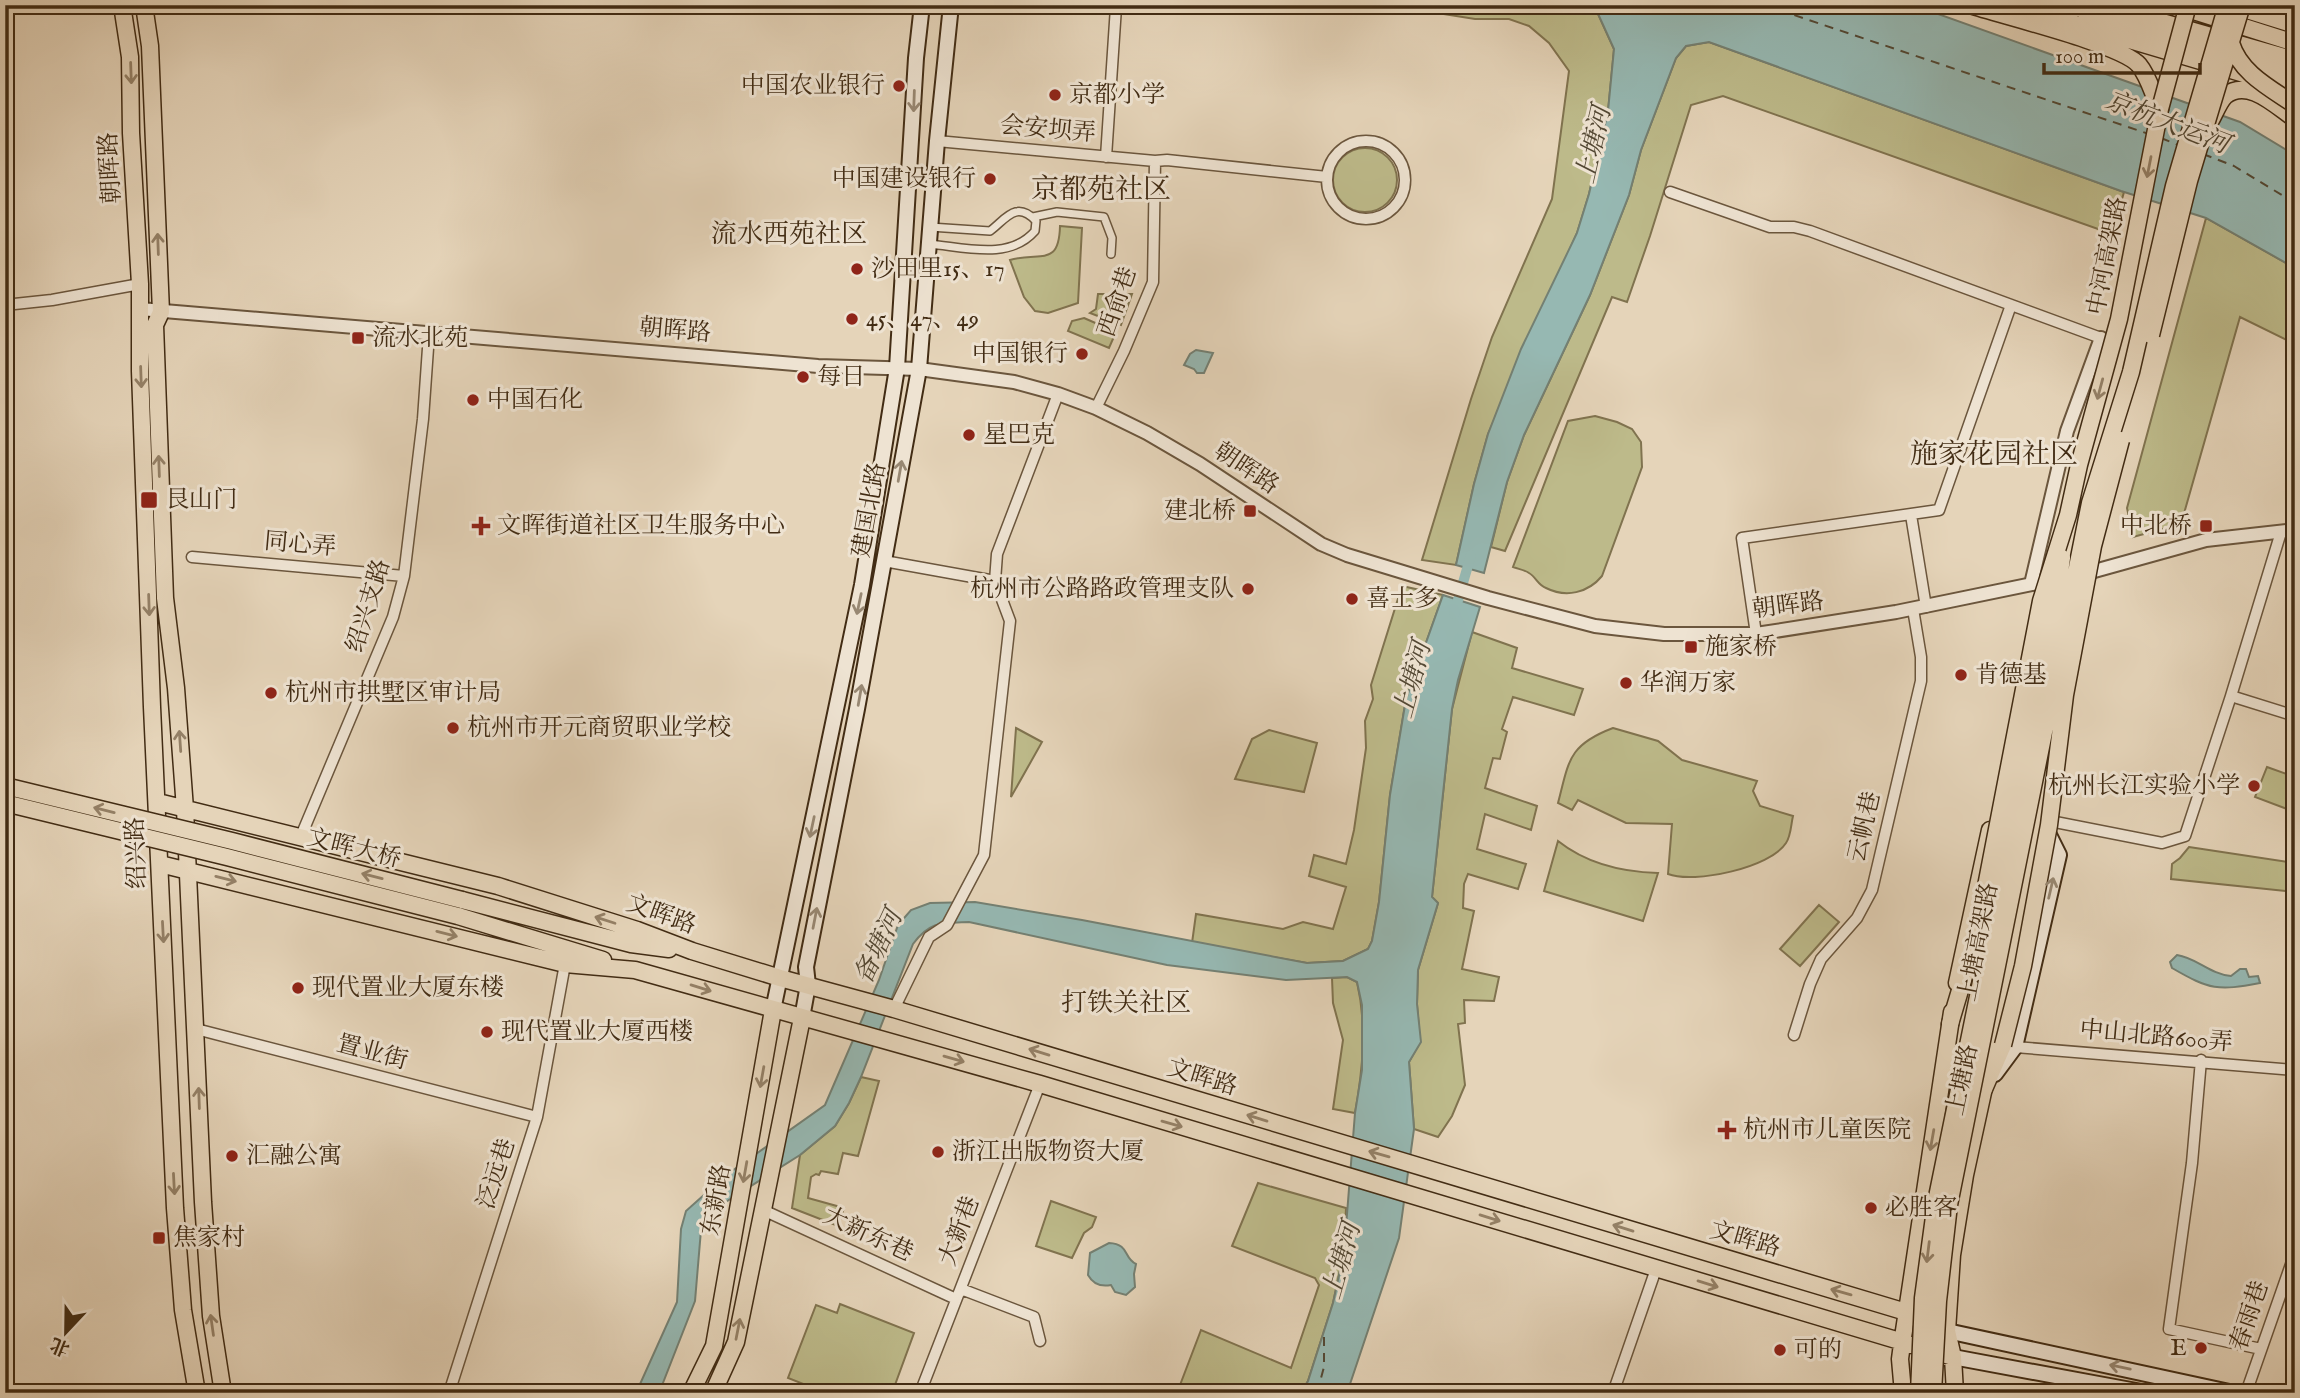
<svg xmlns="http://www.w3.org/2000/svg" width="2300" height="1398" font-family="'IM FELL English','Noto Serif SC',serif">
<rect width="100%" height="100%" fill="#e5d4b9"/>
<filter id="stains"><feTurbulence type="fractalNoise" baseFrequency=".00286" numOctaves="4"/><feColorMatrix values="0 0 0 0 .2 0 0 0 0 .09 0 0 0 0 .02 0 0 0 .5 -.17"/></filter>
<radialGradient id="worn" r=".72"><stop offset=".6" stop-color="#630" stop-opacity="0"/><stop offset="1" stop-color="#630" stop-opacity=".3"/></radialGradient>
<path fill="#bdba8a" stroke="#80734f" stroke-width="2" d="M 1178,5 L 1375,5 L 1242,10 Z
M 1387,5 L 1594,5 L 1614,49 L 1608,111 L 1589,194 L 1577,233 L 1488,434 L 1474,484 L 1456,565 L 1422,560 L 1471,399 L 1492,337 L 1552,199 L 1569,71 L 1549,43 L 1529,26 L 1509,19 L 1475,19 Z
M 1709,42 L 2124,192 L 2112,234 L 1723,96 L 1691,105 L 1650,236 L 1627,302 L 1612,297 L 1505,551 L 1491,547 L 1507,482 L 1524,435 L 1590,295 L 1629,195 L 1641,150 L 1676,58 L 1686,46 Z
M1333 180a32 32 0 1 1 64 0a32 32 0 1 1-64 0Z
M 2206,218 L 2295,268 L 2295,344 L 2240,317 L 2181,524 L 2133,537 L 2127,508 Z
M 1060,226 L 1082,228 L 1078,303 L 1048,313 L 1035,311 L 1024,297 L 1010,260 C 1040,251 1059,268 1060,226 Z
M 1098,294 L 1132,294 L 1121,325 L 1090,313 L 1096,309 Z
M 1084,318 L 1116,332 L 1109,348 L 1068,331 L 1072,321 Z
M 1595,416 L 1617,422 L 1632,429 L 1641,442 L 1642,467 L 1602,576 C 1588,593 1566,598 1546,588 C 1538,585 1536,577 1529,573 C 1525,570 1518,569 1513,567 L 1568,421 Z
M 1402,586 L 1443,595 L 1406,699 L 1390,795 L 1379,902 L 1372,941 L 1368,949 L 1343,961 L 1307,963 L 1192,943 L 1196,914 L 1283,929 L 1303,922 L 1333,929 L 1346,887 L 1309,876 L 1314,855 L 1346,864 L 1354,830 L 1366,748 L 1365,721 L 1373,699 L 1371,685 Z
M 1472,632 L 1517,648 L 1512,668 L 1583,689 L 1574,715 L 1513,697 L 1502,729 L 1507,732 L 1500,759 L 1493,758 L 1485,788 L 1537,806 L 1531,830 L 1485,814 L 1477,849 L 1526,864 L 1518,889 L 1468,874 L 1464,884 L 1463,908 L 1474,911 L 1462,969 L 1499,977 L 1494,1001 L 1464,1000 L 1465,1023 L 1458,1024 L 1465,1085 L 1452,1116 L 1438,1137 L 1414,1129 L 1409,1062 L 1420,1042 L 1417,1004 L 1418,970 L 1438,903 L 1432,897 L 1452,709 Z
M 1016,728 L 1042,742 L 1011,797 Z
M 1613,728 L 1658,741 L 1682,760 L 1757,781 L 1753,791 L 1760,806 L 1793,816 C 1791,824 1791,836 1786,843 C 1770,868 1694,884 1668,874 L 1672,824 L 1626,823 L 1578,800 L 1572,810 L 1558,803 C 1569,761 1568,745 1613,728 Z
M 1269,730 L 1317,743 L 1304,792 L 1235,779 L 1252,739 Z
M 2267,767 L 2295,777 L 2295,812 L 2255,797 Z
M 1558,841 C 1587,864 1622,872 1658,873 L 1643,921 L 1544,891 Z
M 2189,847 L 2295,863 L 2295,892 L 2171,879 L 2172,864 L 2180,858 Z
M 1819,905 L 1839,922 L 1800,966 L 1780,949 Z
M 1347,977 L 1357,982 C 1367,1025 1363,1069 1355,1113 L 1333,1109 L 1343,1040 L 1333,1003 L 1332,978 Z
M 861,1077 L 879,1081 L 858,1156 L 843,1153 L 838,1174 L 821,1171 L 819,1175 L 816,1174 L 811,1177 L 808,1198 L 844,1208 L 838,1226 L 792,1208 L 800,1155 L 835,1126 L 849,1103 Z
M 1258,1183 L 1346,1208 L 1344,1252 L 1333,1303 L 1308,1381 L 1301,1393 L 1177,1393 L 1201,1330 L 1291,1368 L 1319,1285 L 1315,1278 L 1232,1246 Z
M 1051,1201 L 1096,1217 L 1092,1227 L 1084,1233 L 1072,1258 L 1036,1246 Z
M 840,1304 L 914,1333 L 892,1393 L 826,1393 L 788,1378 L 816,1305 L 837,1313 Z"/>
<path fill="#96b8b2" stroke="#748073" stroke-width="2" d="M 1594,5 L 1913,5 L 2240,122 L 2295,155 L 2295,268 L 2206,218 L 2121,191 L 1709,42 L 1686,46 L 1676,58 L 1641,150 L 1629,195 L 1590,295 L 1524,435 L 1507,482 L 1484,573 L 1456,565 L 1474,484 L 1488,434 L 1521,349 L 1577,233 L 1589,194 L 1608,111 L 1614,49 Z
M 1196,350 L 1213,353 L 1204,373 L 1197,373 L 1194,369 L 1184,365 L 1190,354 Z
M 1443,595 L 1480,607 L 1458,680 L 1452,709 L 1432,897 L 1438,903 L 1418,970 L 1417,1004 L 1421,1042 L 1409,1062 L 1414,1129 L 1399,1238 L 1347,1393 L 1301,1393 L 1308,1381 L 1333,1303 L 1344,1252 L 1355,1113 L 1362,1070 L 1362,1005 L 1357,982 L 1347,977 L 1286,980 L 1167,965 L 969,922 C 942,923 930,921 913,944 L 861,1077 L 849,1103 L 835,1126 L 800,1155 L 721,1205 L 707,1217 L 701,1230 L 695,1301 L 659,1393 L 636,1393 L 677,1302 L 681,1229 L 686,1211 L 725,1176 L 825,1105 L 879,980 L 898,925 L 911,910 L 930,903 L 975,902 L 1082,920 L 1307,963 L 1343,961 L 1368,949 L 1372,941 L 1379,902 L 1390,795 L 1406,699 Z
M 2177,955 C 2197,958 2210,974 2231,976 L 2240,969 L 2246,969 L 2249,977 L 2258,976 L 2260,983 C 2218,991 2210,990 2172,968 L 2170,962 Z
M 1109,1243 C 1130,1244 1123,1258 1136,1264 L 1134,1274 L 1135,1287 L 1126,1295 L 1115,1292 L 1111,1285 C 1101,1287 1093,1284 1088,1275 L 1090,1253 Z"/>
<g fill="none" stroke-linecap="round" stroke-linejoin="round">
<path stroke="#96b8b2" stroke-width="10" d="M 1454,614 L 1471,555"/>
<path stroke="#534834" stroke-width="2" stroke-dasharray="9 7" stroke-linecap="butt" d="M 1764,5 L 2149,134
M 2161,138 L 2178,145
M 2203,154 L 2234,166 L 2295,203
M 1317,1393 L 1324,1367 L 1324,1332"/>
<defs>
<path id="pedestrian" d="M 1033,217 L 1057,212 L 1104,217 L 1112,238 L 1111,254
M 929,244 C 964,247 1009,261 1035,231 L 1036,221 C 1016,200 1006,219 990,231 L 930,227"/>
<path id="minor" d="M 937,141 L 1155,161 L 1167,160 L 1327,177
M1327 180a39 39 0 1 1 78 0a39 39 0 1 1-78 0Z
M 1106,157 L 1116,7
M 1670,192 L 1770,227 L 1794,227 L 1810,231 L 2101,338
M 5,305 L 52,300 L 140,284
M 1096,408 L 1124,351 L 1153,282 L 1155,161
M 1911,515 L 1926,607
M 192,557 L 404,576
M 884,561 L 995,581
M 1756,634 L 1742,538 L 1939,510 L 2011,305
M 2231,696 L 2281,532
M 2045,820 L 2162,843 L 2185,836 L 2231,696 L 2295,716
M 301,836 L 393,617 L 404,576 L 423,419 L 429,334
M 894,1009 L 929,937 L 947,925 L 984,855 L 1010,621 L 995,581 L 997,554 L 1058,394
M 196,1029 L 537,1117
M 1794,1035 L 1810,984 L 1821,959 L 1857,918 L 1872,890 L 1921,681 L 1921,657 L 1913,609
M 2015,1047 L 2295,1070
M 2201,1060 L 2192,1163 L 2169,1329 L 2261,1349
M 763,1210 L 956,1299
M 961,1289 L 1034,1317 L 1040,1341
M 449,1393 L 537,1117 L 565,964
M 920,1393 L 1040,1084
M 1613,1393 L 1656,1269
M 2246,1393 L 2295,1253"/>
<path id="tertiary" d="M 140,309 L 818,366 L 919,369 L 1014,382 L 1058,394 L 1096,408 L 1147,433 L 1200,464 L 1321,544 L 1347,555 L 1488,598 L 1595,626 L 1664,634 L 1756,634 L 1896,612 L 2052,580
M 2080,575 L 2206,540 L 2295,530
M 2031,584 L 2067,431 L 2101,338"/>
<path id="secondary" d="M 773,1010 L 862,585 L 897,368 L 916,58 L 922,5
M 802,1018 L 808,985 L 806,967 L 857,709 L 919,369 L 937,141 L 951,5
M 1995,1074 L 2015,1047 L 2059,855 L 2046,829
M 1947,1331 L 2234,1393
M 1953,1357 L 2147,1393"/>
<path id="primary" d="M 122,5 L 130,57 L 131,133 L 140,284 L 140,371 L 152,707 L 175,1208 L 183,1310 L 197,1393
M 144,5 L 150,46 L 161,312 L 155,325 L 165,598 L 176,688 L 185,809 L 203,1202 L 211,1316 L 223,1393
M 2231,5 L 2295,25
M 2085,12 L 2295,75
M 158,802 L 498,886 L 637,930 L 692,951 L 780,978 L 894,1009 L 1906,1312 L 1947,1331
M 160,864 L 565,964 L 635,970 L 1040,1084 L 1953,1357
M 462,900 L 631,944 L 669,949
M 458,916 L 603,960
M 1957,983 L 1990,830
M 691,1393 L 714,1346 L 773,1010
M 713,1393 L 736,1342 L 802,1018
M 1903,1393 L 1900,1359 L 1902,1344 L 1952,1012
M 1955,1393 L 1953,1357 L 1947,1331 L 1952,1255 L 1965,1175 L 2024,904 L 2049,769"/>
<path id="trunk" d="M 1970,5 C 2003,16 2121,44 2139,65 C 2149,77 2153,95 2160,109
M 2011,5 L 2268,81 L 2295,81
M 2175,5 L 2295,43
M 2066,7 L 2127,12 L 2295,60
M 2211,120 C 2215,113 2219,102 2225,96 C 2248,77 2277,107 2295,119
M 1950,1024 L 1977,933
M 1984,1089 L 2003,1045"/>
</defs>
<use href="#pedestrian" stroke="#6b563d" stroke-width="10"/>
<use href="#minor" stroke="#6b563d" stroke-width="13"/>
<use href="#tertiary" stroke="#6b563d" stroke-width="16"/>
<use href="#secondary" stroke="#422c14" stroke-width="18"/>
<use href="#primary" stroke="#422c14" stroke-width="19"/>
<use href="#trunk" stroke="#422c14" stroke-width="19"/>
<use href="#pedestrian" stroke="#eee3d2" stroke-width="7"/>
<use href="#minor" stroke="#eee3d2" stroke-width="10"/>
<use href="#tertiary" stroke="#eee3d2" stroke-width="12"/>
<use href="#secondary" stroke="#eee3d2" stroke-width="14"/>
<use href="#primary" stroke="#e5d4b9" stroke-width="16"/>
<use href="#trunk" stroke="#e5d4b9" stroke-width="16"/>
<defs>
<path id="primary-bridge" d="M 5,786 L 232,841 L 462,900
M 5,803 L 227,857 L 458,916"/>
<path id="trunk-bridge" d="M 2231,43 C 2240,73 2270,88 2295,105
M 2151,335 L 2189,181 L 2242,5
M 1977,933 L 2041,601 L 2068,515 L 2079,465 L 2119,319 L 2160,109 L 2188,5
M 2003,1045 L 2023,966 L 2049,825 L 2065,695 L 2093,546 L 2121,440
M 1919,1393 L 1923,1298 L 1936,1202 L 2020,791 L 2055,609 L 2062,558
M 1933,1393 L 1938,1301 L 1949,1205 L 2090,503 L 2131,372 L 2174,186 L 2227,5"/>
</defs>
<use href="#primary-bridge" stroke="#422c14" stroke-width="19" stroke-linecap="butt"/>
<use href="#trunk-bridge" stroke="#422c14" stroke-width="19" stroke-linecap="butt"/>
<use href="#primary-bridge" stroke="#e5d4b9" stroke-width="16"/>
<use href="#trunk-bridge" stroke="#e5d4b9" stroke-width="16"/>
</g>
<defs><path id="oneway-shaft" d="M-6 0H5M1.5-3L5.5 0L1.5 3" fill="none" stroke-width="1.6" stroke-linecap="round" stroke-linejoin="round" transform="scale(1.75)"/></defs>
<g stroke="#948066">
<use href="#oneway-shaft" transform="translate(131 73) rotate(88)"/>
<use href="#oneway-shaft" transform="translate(2149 167) rotate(101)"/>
<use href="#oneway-shaft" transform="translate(158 244) rotate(-92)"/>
<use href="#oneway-shaft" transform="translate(141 377) rotate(88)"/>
<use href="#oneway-shaft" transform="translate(2100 389) rotate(105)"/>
<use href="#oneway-shaft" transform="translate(159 466) rotate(-92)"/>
<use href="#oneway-shaft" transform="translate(149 605) rotate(88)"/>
<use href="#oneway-shaft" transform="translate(180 741) rotate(-94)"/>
<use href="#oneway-shaft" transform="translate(104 810) rotate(-166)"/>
<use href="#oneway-shaft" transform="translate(372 876) rotate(-166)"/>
<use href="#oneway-shaft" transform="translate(226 879) rotate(14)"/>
<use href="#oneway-shaft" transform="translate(605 920) rotate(-162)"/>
<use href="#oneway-shaft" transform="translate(163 932) rotate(87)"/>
<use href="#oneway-shaft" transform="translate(447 934) rotate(14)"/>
<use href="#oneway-shaft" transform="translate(701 988) rotate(17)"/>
<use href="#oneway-shaft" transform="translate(1039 1052) rotate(-163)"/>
<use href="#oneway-shaft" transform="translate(954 1059) rotate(16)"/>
<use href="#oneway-shaft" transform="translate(762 1077) rotate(100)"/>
<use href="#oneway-shaft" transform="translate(199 1098) rotate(-92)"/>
<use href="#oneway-shaft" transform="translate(1257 1118) rotate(-163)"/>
<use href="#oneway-shaft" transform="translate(1172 1124) rotate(16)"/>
<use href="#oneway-shaft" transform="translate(1932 1140) rotate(100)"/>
<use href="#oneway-shaft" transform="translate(1379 1154) rotate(-164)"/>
<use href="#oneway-shaft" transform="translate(745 1172) rotate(100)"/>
<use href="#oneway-shaft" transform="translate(174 1184) rotate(87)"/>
<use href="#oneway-shaft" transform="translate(1490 1218) rotate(17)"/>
<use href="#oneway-shaft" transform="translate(1623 1228) rotate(-163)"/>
<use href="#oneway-shaft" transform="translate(1928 1252) rotate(97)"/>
<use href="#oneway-shaft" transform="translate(1708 1284) rotate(17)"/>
<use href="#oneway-shaft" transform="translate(1841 1292) rotate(-164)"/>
<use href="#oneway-shaft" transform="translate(212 1325) rotate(-98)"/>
<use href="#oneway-shaft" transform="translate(738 1329) rotate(-79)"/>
</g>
<g stroke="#988873">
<use href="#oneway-shaft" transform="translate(914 101) rotate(92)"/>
<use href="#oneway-shaft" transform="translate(900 471) rotate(-80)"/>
<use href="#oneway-shaft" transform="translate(859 604) rotate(102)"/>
<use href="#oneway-shaft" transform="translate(860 695) rotate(-80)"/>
<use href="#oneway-shaft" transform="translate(812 827) rotate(102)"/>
<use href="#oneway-shaft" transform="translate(2051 888) rotate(-77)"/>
<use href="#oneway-shaft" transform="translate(815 918) rotate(-79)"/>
<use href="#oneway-shaft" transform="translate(2120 1367) rotate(-168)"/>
</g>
<g fill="#8f2418" stroke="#eee3d2" stroke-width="2.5">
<circle cx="899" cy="86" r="7"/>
<circle cx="1055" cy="95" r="7"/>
<circle cx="990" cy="179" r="7"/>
<circle cx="857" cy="269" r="7"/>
<circle cx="852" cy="319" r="7"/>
<rect x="351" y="331" width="14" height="14" rx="3.5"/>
<circle cx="1082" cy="354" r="7"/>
<circle cx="803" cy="377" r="7"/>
<circle cx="473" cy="400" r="7"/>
<circle cx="969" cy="435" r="7"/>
<rect x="140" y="491" width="18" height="18" rx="3.5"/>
<rect x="1243" y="504" width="14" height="14" rx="3.5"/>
<path d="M477.5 515.5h7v7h7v7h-7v7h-7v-7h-7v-7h7z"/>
<rect x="2199" y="519" width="14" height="14" rx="3.5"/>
<circle cx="1248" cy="589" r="7"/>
<circle cx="1352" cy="599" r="7"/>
<rect x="1684" y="640" width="14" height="14" rx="3.5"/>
<circle cx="1961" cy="675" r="7"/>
<circle cx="1626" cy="683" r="7"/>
<circle cx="271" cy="693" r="7"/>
<circle cx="453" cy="728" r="7"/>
<circle cx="2254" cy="786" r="7"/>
<circle cx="298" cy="988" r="7"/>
<circle cx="487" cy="1032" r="7"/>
<path d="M1723.5 1119.5h7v7h7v7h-7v7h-7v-7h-7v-7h7z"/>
<circle cx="938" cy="1152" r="7"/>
<circle cx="232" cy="1156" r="7"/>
<circle cx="1871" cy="1208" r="7"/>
<rect x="152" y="1231" width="14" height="14" rx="3.5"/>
<circle cx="2201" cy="1348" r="7"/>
<circle cx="1780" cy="1350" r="7"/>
</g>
<g text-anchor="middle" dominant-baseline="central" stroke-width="6" stroke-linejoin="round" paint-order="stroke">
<g font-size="24" fill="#422c14" stroke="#eee3d2" text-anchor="start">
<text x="885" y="86" text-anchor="end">中国农业银行</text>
<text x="1069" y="95">京都小学</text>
<text x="976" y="179" text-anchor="end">中国建设银行</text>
<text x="871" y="269">沙田里15、17</text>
<text x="866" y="319">45、47、49</text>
<text x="372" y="338">流水北苑</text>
<text x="1068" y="354" text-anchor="end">中国银行</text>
<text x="817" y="377">每日</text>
<text x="487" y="400">中国石化</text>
<text x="983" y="435">星巴克</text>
<text x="165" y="500">艮山门</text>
<text x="1236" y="511" text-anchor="end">建北桥</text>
<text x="497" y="526">文晖街道社区卫生服务中心</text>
<text x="2192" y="526" text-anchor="end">中北桥</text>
<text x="1234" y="589" text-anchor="end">杭州市公路路政管理支队</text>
<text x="1366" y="599">喜士多</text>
<text x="1705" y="647">施家桥</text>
<text x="1975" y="675">肯德基</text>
<text x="1640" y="683">华润万家</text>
<text x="285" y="693">杭州市拱墅区审计局</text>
<text x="467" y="728">杭州市开元商贸职业学校</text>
<text x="2240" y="786" text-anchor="end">杭州长江实验小学</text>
<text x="312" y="988">现代置业大厦东楼</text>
<text x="501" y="1032">现代置业大厦西楼</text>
<text x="1743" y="1130">杭州市儿童医院</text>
<text x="952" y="1152">浙江出版物资大厦</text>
<text x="246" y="1156">汇融公寓</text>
<text x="1885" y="1208">必胜客</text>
<text x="173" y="1238">焦家村</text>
<text x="2187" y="1348" text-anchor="end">E</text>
<text x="1794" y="1350">可的</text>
</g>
<g font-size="24" fill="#422c14" stroke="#eee3d2">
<text transform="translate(1048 130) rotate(5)">会安坝弄</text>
<text transform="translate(111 168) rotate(-93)">朝晖路</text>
<text transform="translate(2108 256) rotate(-79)">中河高架路</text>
<text transform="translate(1118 302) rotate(-71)">西俞巷</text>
<text transform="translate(675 331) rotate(5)">朝晖路</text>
<text transform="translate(1246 469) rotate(34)">朝晖路</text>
<text transform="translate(870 510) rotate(-80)">建国北路</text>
<text transform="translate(300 545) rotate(5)">同心弄</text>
<text transform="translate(369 606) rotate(-73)">绍兴支路</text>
<text transform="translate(1788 606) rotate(-7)">朝晖路</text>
<text transform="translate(1865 827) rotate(-77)">云帆巷</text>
<text transform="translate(354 849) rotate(14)">文晖大桥</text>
<text transform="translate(137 853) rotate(-92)">绍兴路</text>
<text transform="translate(661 915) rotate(20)">文晖路</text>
<text transform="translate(1979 942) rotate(-79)">上塘高架路</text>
<text transform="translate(2156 1037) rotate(5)">中山北路600弄</text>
<text transform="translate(372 1053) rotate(15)">置业街</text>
<text transform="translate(1202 1078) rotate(17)">文晖路</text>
<text transform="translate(1963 1080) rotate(-78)">上塘路</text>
<text transform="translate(497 1174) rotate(-72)">泛远巷</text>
<text transform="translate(717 1200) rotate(-80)">东新路</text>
<text transform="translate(960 1231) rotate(-69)">大新巷</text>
<text transform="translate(868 1235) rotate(25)">大新东巷</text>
<text transform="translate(1745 1240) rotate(16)">文晖路</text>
<text transform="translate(2250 1316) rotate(-71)">春雨巷</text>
</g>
<g font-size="26" font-style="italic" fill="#534834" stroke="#eee3d2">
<text transform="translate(2167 123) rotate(21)">京杭大运河</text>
<text transform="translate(1594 145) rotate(-77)">上塘河</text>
<text transform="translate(1413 680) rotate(-75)">上塘河</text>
<text transform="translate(879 947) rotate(-65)">备塘河</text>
<text transform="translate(1342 1261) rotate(-74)">上塘河</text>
</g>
<g font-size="26" fill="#422c14" stroke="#eee3d2">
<text x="789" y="234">流水西苑社区</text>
<text x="1126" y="1003">打铁关社区</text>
</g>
<g font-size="28" fill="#422c14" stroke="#eee3d2">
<text x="1101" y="190">京都苑社区</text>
<text x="1994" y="455">施家花园社区</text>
</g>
</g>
<rect width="2300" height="1398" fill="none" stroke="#e5d4b9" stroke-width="28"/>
<rect x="7" y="7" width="2286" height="1384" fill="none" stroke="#422c14" stroke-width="3.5"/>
<rect x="14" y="14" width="2272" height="1370" fill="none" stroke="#422c14" stroke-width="2"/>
<g transform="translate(66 1332) rotate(202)" stroke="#eee3d2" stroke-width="5" paint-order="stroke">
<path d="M0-5L12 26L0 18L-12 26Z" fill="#422c14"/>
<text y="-10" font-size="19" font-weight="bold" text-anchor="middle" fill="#422c14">北</text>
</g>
<path d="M2044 63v10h156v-10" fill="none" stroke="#422c14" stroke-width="3.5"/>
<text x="2055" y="63" font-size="21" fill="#422c14" stroke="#eee3d2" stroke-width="5" paint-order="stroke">100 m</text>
<rect width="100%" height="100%" filter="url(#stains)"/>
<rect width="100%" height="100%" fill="url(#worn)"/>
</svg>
